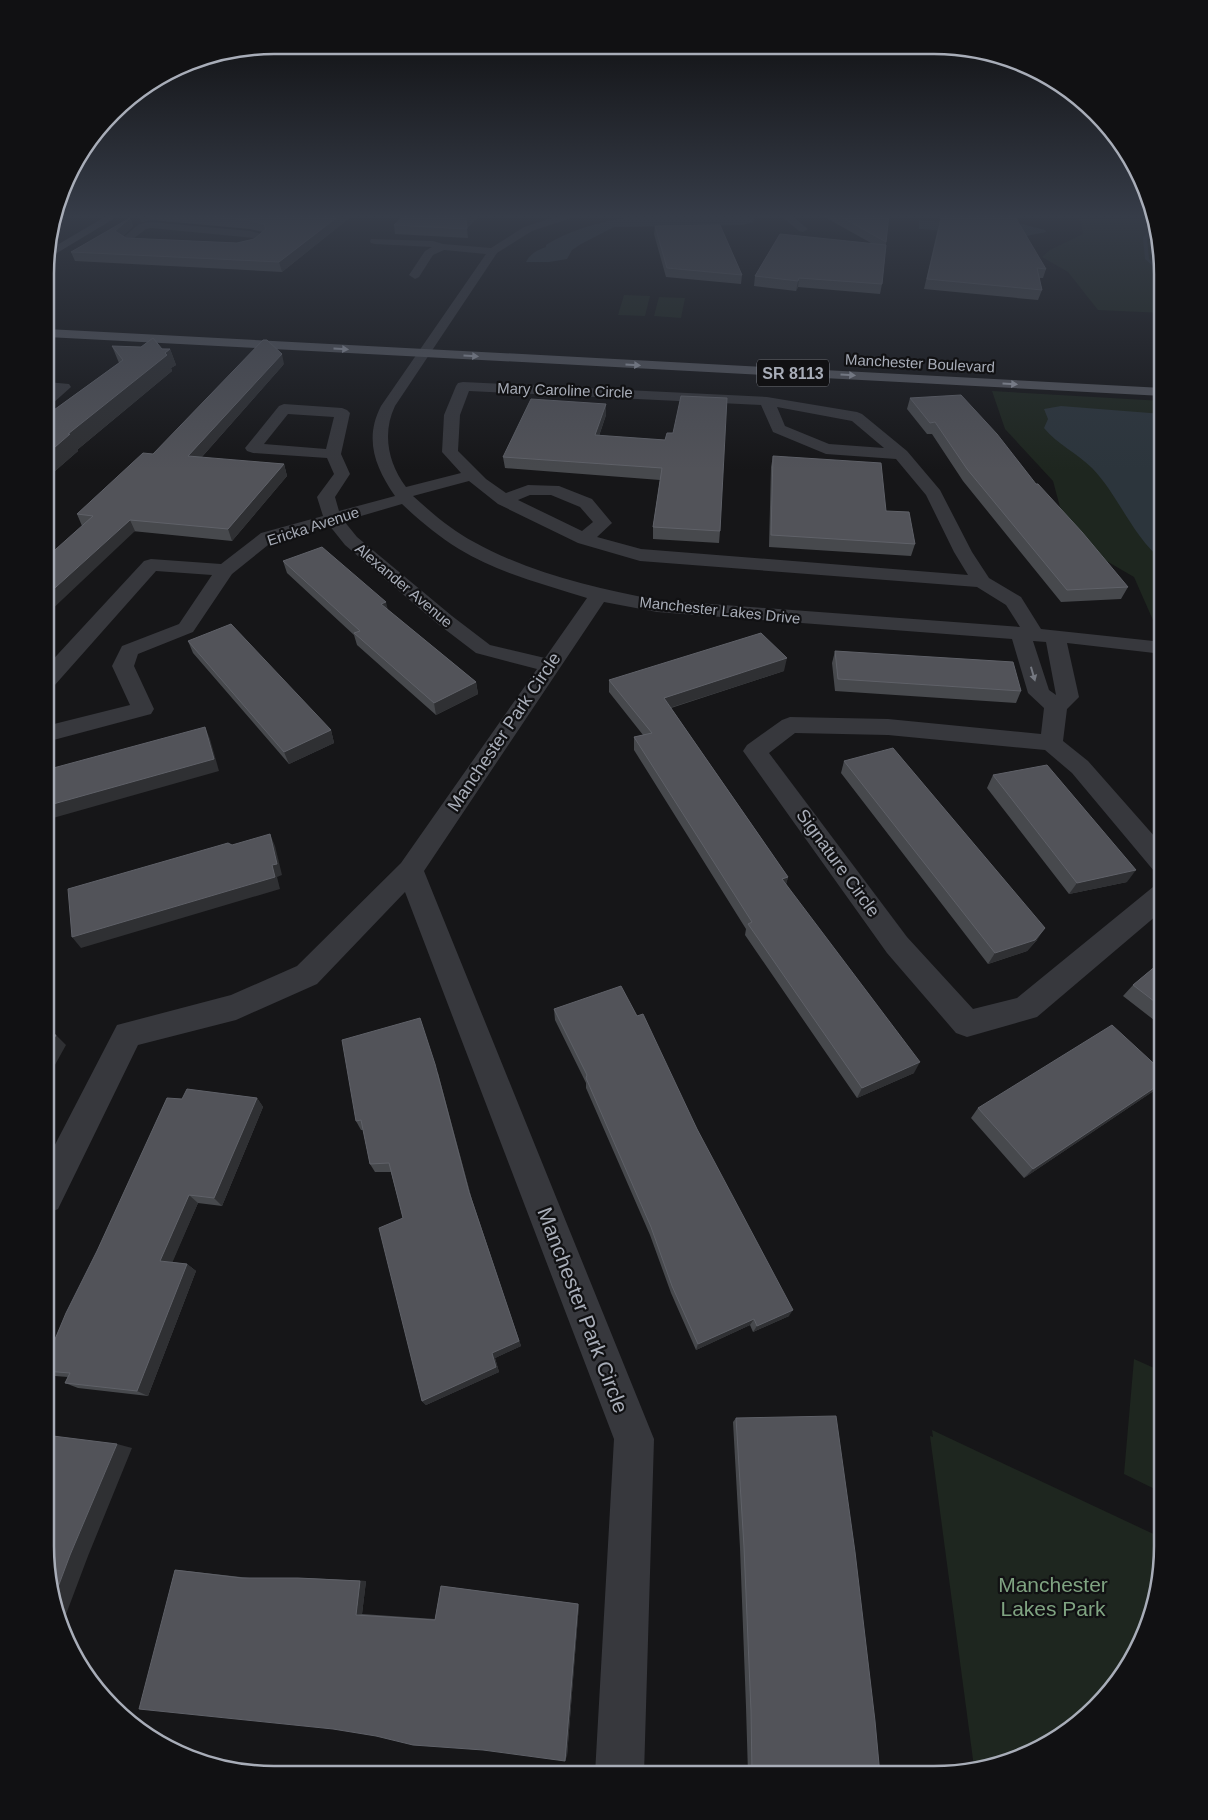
<svg xmlns="http://www.w3.org/2000/svg" width="1208" height="1820" font-family="Arial,sans-serif">
<rect width="100%" height="100%" fill="#161618"/>
<path fill="#1e261f" d="M 1076,215 L 1151,215 L 1163,274 L 1163,313 L 1098,310 L 1068,272 L 1042,257 L 1050,250 L 1083,234 L 1081,222 Z
M 624,295 L 650,296 L 645,316 L 618,315 Z
M 659,297 L 685,298 L 681,318 L 654,316 Z
M 992,391 L 1163,401 L 1163,628 L 1156,627 L 1134,577 L 1091,552 L 1060,507 L 1053,481 L 1005,429 Z
M 1134,1359 L 1163,1372 L 1163,1493 L 1124,1474 Z
M 932,1430 L 1162,1538 L 1162,1561 L 1146,1633 L 1116,1685 L 1074,1728 L 1022,1757 L 974,1767 L 930,1436 L 933,1437 Z"/>
<path fill="#2c353c" d="M 644,215 L 743,215 L 755,219 L 753,223 L 740,225 L 614,227 L 581,244 L 572,250 L 567,259 L 549,262 L 526,262 C 530,254 537,250 546,247 L 546,245 C 577,226 609,220 644,215 Z
M 919,220 L 994,226 L 1022,224 L 1045,230 L 1046,232 L 1026,236 L 919,229 Z
M 1061,406 L 1163,414 L 1163,427 L 1154,450 L 1163,466 L 1163,561 C 1132,536 1119,496 1092,468 C 1077,453 1057,444 1044,428 L 1048,419 L 1044,409 Z"/>
<g fill="none" stroke-linecap="round" stroke-linejoin="round">
<path fill="#2c353c" fill-rule="evenodd" d="M 1153,224 L 1154,227 L 1147,238 L 1149,259 L 1162,271 L 1163,275 L 1145,259 L 1143,238 Z"/>
<path fill="#37383d" fill-rule="evenodd" d="M 561,215 L 575,215 L 574,217 L 532,231 L 497,253 L 395,406 C 382,433 388,463 406,487 L 461,473 L 442,452 L 444,415 L 456,386 L 458,383 L 463,382 L 767,397 L 857,412 L 862,414 L 907,451 L 940,490 L 972,552 L 989,578 L 1021,597 L 1041,629 L 1163,642 L 1163,654 L 1067,643 L 1079,697 L 1067,709 L 1063,741 L 1088,761 L 1163,846 L 1163,874 L 1154,871 L 1072,773 L 1045,750 L 888,735 L 795,733 L 769,753 L 907,937 L 973,1009 L 1017,998 L 1153,887 L 1163,884 L 1163,910 L 1037,1017 L 967,1037 L 956,1033 L 887,953 L 743,751 L 747,745 L 782,720 L 790,717 L 888,719 L 1041,734 L 1044,708 L 1028,693 L 1012,639 L 657,612 L 604,602 L 424,871 L 654,1439 L 644,1774 L 595,1774 L 614,1439 L 405,892 L 317,984 L 236,1020 L 138,1045 L 58,1209 L 46,1214 L 46,1162 L 117,1025 L 231,995 L 297,966 L 401,863 L 537,669 L 476,653 L 438,624 L 345,545 L 329,525 L 273,541 L 232,574 L 193,632 L 138,654 L 134,666 L 154,709 L 151,714 L 46,742 L 46,726 L 130,705 L 112,666 L 122,646 L 179,624 L 212,575 L 156,571 L 54,686 L 46,688 L 46,667 L 144,561 L 151,559 L 221,564 L 261,533 L 323,516 L 317,497 L 334,474 L 327,458 L 253,453 L 247,451 L 245,448 L 279,406 L 284,404 L 342,408 L 347,410 L 350,413 L 341,454 L 350,474 L 335,497 L 339,511 L 395,496 C 375,467 364,439 381,406 L 486,254 L 444,250 L 433,255 L 419,277 L 415,279 L 409,275 L 425,251 L 432,247 L 375,244 L 371,243 L 370,241 L 371,239 L 433,241 L 443,244 L 491,248 L 524,227 ZM 469,391 L 761,405 L 773,432 L 826,454 L 896,459 L 926,495 L 954,552 L 968,575 L 641,549 L 597,537 L 612,523 L 592,499 L 559,486 L 528,485 L 506,493 L 486,479 L 458,451 L 460,415 ZM 777,407 L 852,421 L 884,448 L 829,444 L 785,426 ZM 288,414 L 334,417 L 326,449 L 264,444 ZM 469,481 L 498,504 L 578,543 L 640,561 L 977,587 L 1006,605 L 1020,627 L 657,600 C 595,588 530,573 474,542 C 451,530 432,513 413,496 ZM 530,495 L 551,495 L 580,507 L 593,522 L 582,531 L 518,500 ZM 402,504 C 420,521 438,536 459,549 C 498,573 544,584 587,598 L 545,658 L 490,645 L 452,616 L 357,537 L 344,521 ZM 1033,641 L 1046,642 L 1056,695 L 1049,690 Z
M 780,215 L 791,215 L 808,229 L 803,232 L 799,231 Z
M 151,222 L 250,231 L 266,235 L 267,237 L 255,247 L 240,250 L 129,245 L 120,240 L 139,224 ZM 151,228 L 254,238 L 248,242 L 240,244 L 133,239 L 146,229 Z
M 47,382 L 69,384 L 71,387 L 52,404 L 47,405 L 47,394 L 51,391 L 47,390 Z"/>
<path fill="#45474d" fill-rule="evenodd" d="M 108,215 L 120,215 L 47,259 L 47,251 Z"/>
<path fill="#53555c" fill-rule="evenodd" d="M 47,329 L 1163,388 L 1163,396 L 47,337 Z"/>
</g>
<path fill="#47494d" d="M 139,215 L 353,215 L 282,272 L 75,261 L 71,252 L 130,218 L 133,226 L 123,236 L 126,238 L 237,243 L 254,239 L 263,232 L 250,229 L 151,220 L 141,222 Z
M 405,215 L 480,215 L 467,228 L 468,238 L 395,234 L 394,225 Z
M 821,215 L 889,215 L 882,284 L 880,294 L 798,287 L 796,291 L 754,286 L 755,276 L 871,243 Z
M 941,215 L 1046,269 L 1043,278 L 1039,278 L 1042,290 L 1038,300 L 924,289 Z
M 655,226 L 742,275 L 741,284 L 666,277 L 654,234 Z
M 112,346 L 170,349 L 176,365 L 171,368 L 172,371 L 77,450 L 78,451 L 47,478 L 47,415 L 119,363 Z
M 284,364 L 201,458 L 284,464 L 287,476 L 232,541 L 82,526 L 77,514 L 153,454 Z
M 910,398 L 1036,484 L 1128,587 L 1121,599 L 1061,602 L 963,481 L 932,434 L 927,434 L 907,409 Z
M 606,404 L 606,415 L 599,436 L 665,440 L 720,531 L 719,543 L 653,539 L 653,527 L 660,480 L 505,468 L 503,457 Z
M 773,456 L 886,511 L 915,544 L 911,556 L 769,547 L 771,467 Z
M 283,561 L 388,610 L 476,682 L 478,694 L 436,715 L 357,645 L 354,635 L 287,573 Z
M 188,641 L 331,730 L 334,743 L 289,764 L 193,653 Z
M 835,651 L 1021,691 L 1016,703 L 835,691 L 832,663 Z
M 784,671 L 671,708 L 788,877 L 786,884 L 914,1073 L 857,1098 L 745,935 L 746,929 L 634,750 L 634,737 L 643,735 L 609,692 L 609,680 Z
M 844,761 L 1037,940 L 1027,951 L 988,964 L 841,773 Z
M 993,775 L 1127,882 L 1069,894 L 987,788 Z
M 1163,960 L 1163,1027 L 1123,996 L 1133,985 Z
M 554,1009 L 637,1016 L 697,1129 L 789,1316 L 753,1332 L 750,1325 L 696,1350 L 671,1293 L 650,1235 L 586,1088 L 586,1083 L 555,1020 Z
M 1163,1072 L 1163,1084 L 1158,1088 L 1024,1178 L 971,1118 L 978,1108 Z
M 438,1073 L 472,1200 L 521,1346 L 495,1358 L 499,1372 L 426,1405 L 422,1401 L 403,1218 L 391,1172 L 375,1172 L 370,1164 L 363,1130 L 361,1130 L 356,1121 Z
M 257,1098 L 263,1107 L 222,1206 L 198,1203 L 172,1262 L 187,1264 L 196,1271 L 148,1396 L 78,1388 L 65,1383 L 68,1377 L 55,1376 L 45,1372 L 45,1363 L 182,1099 Z
M 736,1418 L 880,1775 L 748,1774 L 746,1707 L 740,1548 L 733,1422 Z
M 175,1570 L 187,1571 L 250,1578 L 307,1578 L 366,1581 L 362,1614 L 435,1619 L 441,1586 L 579,1604 L 567,1756 Z"/>
<path fill="#2f3033" d="M 139,215 L 149,215 L 151,220 L 141,222 Z
M 340,215 L 353,215 L 282,272 L 279,262 Z
M 470,215 L 480,215 L 466,228 L 466,219 Z
M 130,218 L 133,226 L 118,240 L 115,231 Z
M 799,278 L 798,287 L 796,291 L 798,281 Z
M 170,349 L 176,365 L 171,368 L 172,371 L 77,450 L 78,451 L 47,478 L 47,454 L 68,434 Z
M 282,354 L 284,364 L 192,468 L 188,456 Z
M 606,404 L 606,415 L 595,447 L 595,435 Z
M 284,464 L 287,476 L 232,541 L 228,529 Z
M 130,520 L 135,531 L 46,615 L 46,596 Z
M 386,602 L 389,614 L 381,604 Z
M 787,658 L 784,671 L 663,710 L 664,698 Z
M 476,682 L 478,694 L 436,715 L 434,703 Z
M 205,727 L 210,739 L 219,771 L 46,820 L 46,806 Z
M 331,730 L 334,743 L 289,764 L 284,752 Z
M 270,834 L 275,846 L 282,875 L 277,877 L 280,889 L 81,948 L 72,937 L 272,865 Z
M 1136,870 L 1127,882 L 1069,894 L 1077,883 Z
M 788,877 L 785,889 L 782,879 Z
M 1045,928 L 1037,940 L 1027,951 L 988,964 L 995,953 Z
M 46,1025 L 52,1031 L 46,1041 Z
M 56,1035 L 66,1045 L 46,1081 L 46,1052 Z
M 920,1062 L 914,1073 L 857,1098 L 862,1088 Z
M 435,1064 L 472,1200 L 521,1346 L 495,1358 L 499,1372 L 426,1405 L 422,1401 L 492,1353 L 469,1192 Z
M 1163,1082 L 1163,1084 L 1158,1088 L 1024,1178 L 1033,1169 Z
M 257,1098 L 263,1107 L 222,1206 L 214,1198 Z
M 189,1195 L 198,1203 L 170,1268 L 160,1261 Z
M 187,1264 L 196,1271 L 148,1396 L 137,1391 Z
M 793,1310 L 789,1316 L 753,1332 L 757,1326 Z
M 754,1319 L 750,1325 L 696,1350 L 698,1344 Z
M 117,1444 L 132,1448 L 88,1556 L 65,1617 L 59,1618 L 55,1595 L 70,1555 Z
M 360,1581 L 366,1581 L 362,1614 L 356,1615 Z
M 578,1604 L 579,1604 L 567,1756 L 565,1761 Z"/>
<path fill="#525359" stroke="#5f6168" d="M 186,215 L 340,215 L 279,262 L 71,252 L 130,218 L 115,231 L 126,238 L 237,243 L 254,239 L 266,229 L 264,224 L 248,220 Z
M 405,215 L 470,215 L 466,219 L 467,229 L 394,225 Z
M 838,215 L 889,215 L 886,242 Z
M 942,215 L 1014,215 L 1046,269 L 1037,268 L 1042,290 L 927,279 Z
M 720,225 L 742,275 L 667,268 L 655,226 Z
M 780,234 L 886,245 L 882,284 L 799,278 L 798,281 L 755,276 Z
M 153,338 L 162,349 L 170,349 L 165,353 L 167,355 L 68,434 L 70,434 L 47,454 L 47,415 L 123,360 L 112,346 L 141,347 Z
M 263,340 L 267,340 L 282,354 L 188,456 L 284,464 L 228,529 L 130,520 L 46,596 L 47,557 L 93,516 L 77,514 L 143,453 L 153,454 Z
M 961,395 L 997,434 L 1036,484 L 1038,484 L 1082,532 L 1128,587 L 1067,590 L 967,469 L 935,422 L 930,423 L 910,398 Z
M 681,396 L 727,398 L 720,531 L 653,527 L 662,468 L 503,457 L 531,399 L 606,404 L 595,435 L 665,440 L 667,433 L 673,433 Z
M 773,456 L 881,463 L 886,511 L 909,512 L 915,544 L 771,535 Z
M 322,547 L 386,602 L 381,604 L 476,682 L 434,703 L 354,633 L 360,631 L 283,561 Z
M 231,624 L 331,730 L 284,752 L 188,641 Z
M 761,633 L 787,658 L 664,698 L 788,877 L 782,879 L 920,1062 L 862,1088 L 748,924 L 752,922 L 634,737 L 652,733 L 609,680 Z
M 835,651 L 1013,662 L 1021,691 L 838,679 Z
M 205,727 L 214,759 L 46,806 L 46,770 Z
M 893,748 L 1045,928 L 1035,940 L 995,953 L 844,761 Z
M 1047,765 L 1136,870 L 1077,883 L 993,775 Z
M 270,834 L 277,864 L 272,865 L 275,877 L 72,937 L 68,889 L 228,843 L 232,845 Z
M 1163,960 L 1163,1008 L 1133,985 Z
M 621,986 L 637,1016 L 643,1014 L 697,1129 L 793,1310 L 757,1326 L 754,1319 L 698,1344 L 672,1286 L 651,1227 L 586,1078 L 587,1075 L 554,1009 Z
M 420,1018 L 435,1064 L 469,1192 L 519,1341 L 492,1353 L 496,1367 L 422,1401 L 379,1228 L 403,1218 L 389,1163 L 370,1164 L 361,1120 L 356,1121 L 342,1040 Z
M 1112,1025 L 1163,1072 L 1163,1082 L 1033,1169 L 978,1108 Z
M 46,1034 L 56,1035 L 46,1052 Z
M 187,1089 L 257,1098 L 214,1198 L 189,1195 L 160,1261 L 187,1264 L 137,1391 L 65,1383 L 70,1373 L 45,1371 L 45,1363 L 66,1313 L 97,1251 L 167,1098 L 182,1099 Z
M 836,1416 L 855,1552 L 875,1721 L 880,1775 L 752,1774 L 751,1711 L 744,1547 L 736,1418 Z
M 45,1435 L 117,1444 L 70,1555 L 55,1595 L 45,1546 Z
M 175,1570 L 242,1578 L 298,1578 L 360,1581 L 356,1615 L 435,1620 L 441,1586 L 578,1604 L 565,1761 L 483,1750 L 413,1745 L 376,1736 L 333,1729 L 139,1709 Z"/>
<defs><path id="oneway-solid" d="M-6-.8H1V-3.2L6.5 0L1 3.2V.8H-6Z" transform="scale(1.25)"/></defs>
<g fill="#979ba6">
<use href="#oneway-solid" transform="translate(341 349) rotate(3)"/>
<use href="#oneway-solid" transform="translate(471 356) rotate(3)"/>
<use href="#oneway-solid" transform="translate(633 365) rotate(3)"/>
<use href="#oneway-solid" transform="translate(848 375) rotate(3)"/>
<use href="#oneway-solid" transform="translate(1010 384) rotate(3)"/>
</g>
<use fill="#757881" href="#oneway-solid" transform="translate(1033 674) rotate(74)"/>
<linearGradient id="sky" x2="0" y2="1"><stop stop-color="#0c0c0d"/><stop offset="0.46" stop-color="#363c48"/><stop offset="1" stop-color="#363c48" stop-opacity="0"/></linearGradient>
<rect width="1208" height="470" fill="url(#sky)"/>
<g text-anchor="middle" dominant-baseline="central" stroke-width="4.5" stroke-linejoin="round" paint-order="stroke">
<g font-size="15" fill="#a8adb8" stroke="#111113">
<text transform="translate(920 363) rotate(3)">Manchester Boulevard</text>
<text transform="translate(565 390) rotate(2)">Mary Caroline Circle</text>
<text transform="translate(313 526) rotate(-18)">Ericka Avenue</text>
<text transform="translate(404 585) rotate(40)">Alexander Avenue</text>
<text transform="translate(720 610) rotate(6)">Manchester Lakes Drive</text>
</g>
<rect fill="#111113" stroke="#7b7e86" stroke-width="1" x="757" y="359.5" width="72" height="27" rx="4"/>
<g font-size="16" font-weight="bold" fill="#a8adb8">
<text x="793" y="373">SR 8113</text>
</g>
<g font-size="18" fill="#a8adb8" stroke="#111113">
<text transform="translate(504 732) rotate(-56)">Manchester Park Circle</text>
<text transform="translate(838 863) rotate(54)">Signature Circle</text>
</g>
<g font-size="21" fill="#a8adb8" stroke="#111113">
<text transform="translate(583 1310) rotate(69)">Manchester Park Circle</text>
</g>
<g font-size="21" fill="#7fa381" stroke="#111113">
<text x="1053" y="1584">Manchester<tspan x="1053" dy="24">Lakes Park</tspan></text>
</g>
</g>
<path d="M0 0H1208V1820H0ZM274 54H934A220 220 0 0 1 1154 274V1546A220 220 0 0 1 934 1766H274A220 220 0 0 1 54 1546V274A220 220 0 0 1 274 54Z" fill="#111113" fill-rule="evenodd"/>
<path fill="none" stroke="#a8adb8" stroke-width="2.5" d="M274 54H934A220 220 0 0 1 1154 274V1546A220 220 0 0 1 934 1766H274A220 220 0 0 1 54 1546V274A220 220 0 0 1 274 54Z"/>
</svg>
